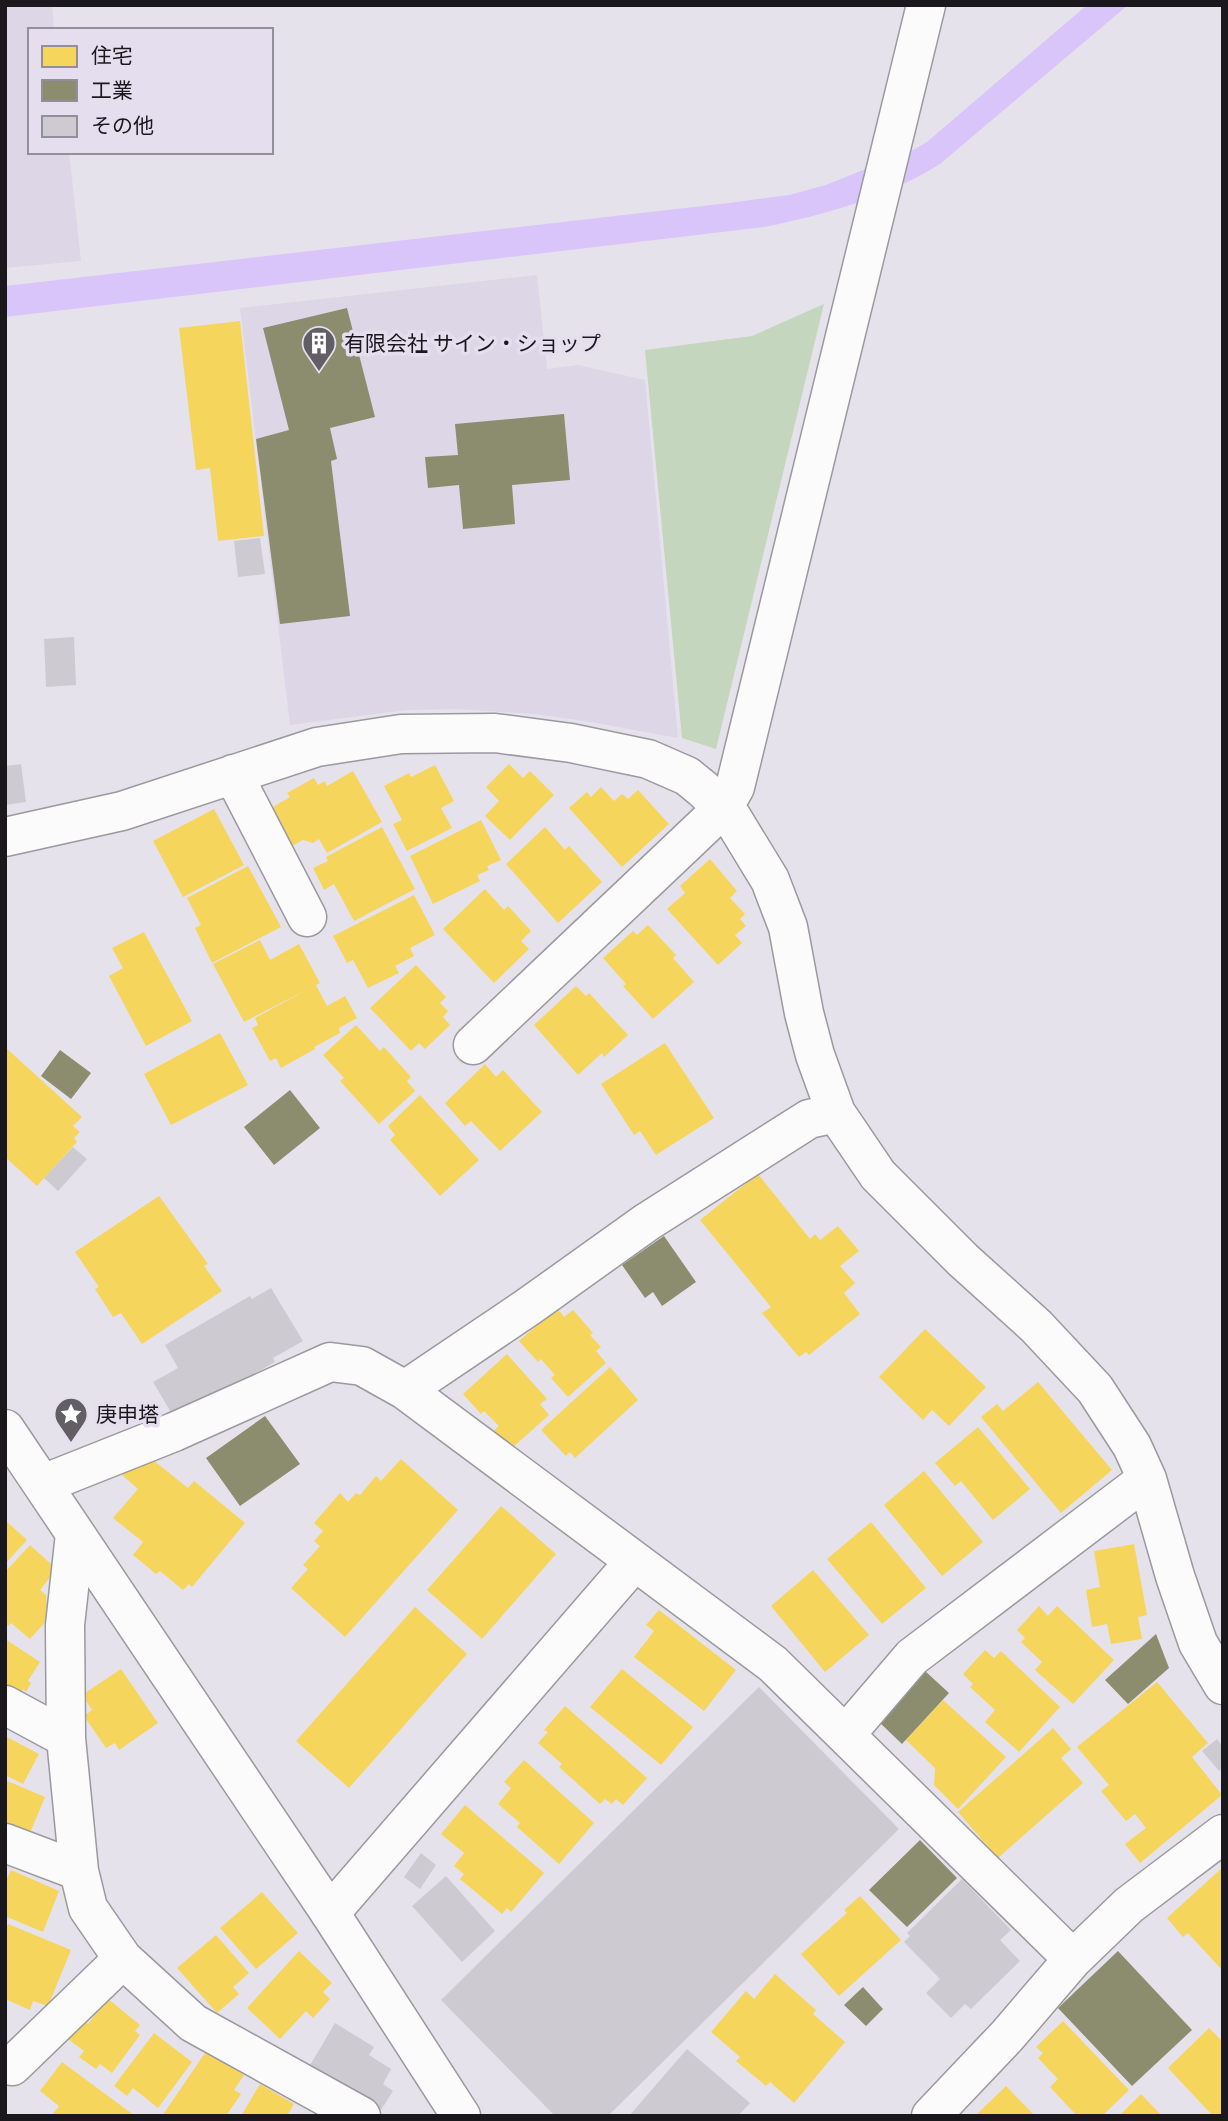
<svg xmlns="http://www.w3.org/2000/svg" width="1228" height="2121" font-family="'Archivo Narrow','Noto Sans JP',sans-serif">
<rect width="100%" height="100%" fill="#e5e2eb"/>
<path fill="#dcd6e7" d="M 5,5 L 52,5 L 54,30 L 30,30 L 30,152 L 69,152 L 81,261 L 5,268 Z
M 537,275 L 547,369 L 578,365 L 645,380 L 678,738 L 591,722 L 534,714 L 458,709 L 407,710 L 290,725 L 240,308 Z"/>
<path fill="#c4d6bd" d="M 824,304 L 716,749 L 682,738 L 645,350 L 752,336 Z"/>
<path fill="#d9c5f9" d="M 1087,5 L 1128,5 L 940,164 C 887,197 825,215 764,227 L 5,317 L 5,286 L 729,203 L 789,195 L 826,185 L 915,149 L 927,142 Z"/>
<path fill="#f6d55c" d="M 240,321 L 264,536 L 218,541 L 210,468 L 196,470 L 179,328 Z
M 509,764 L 523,778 L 530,771 L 554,795 L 510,840 L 485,816 L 499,801 L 486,787 Z
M 435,765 L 454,801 L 441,808 L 452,828 L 407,851 L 393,824 L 402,820 L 384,786 L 409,773 L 411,777 Z
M 353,771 L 382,822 L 327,853 L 319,839 L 313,843 L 303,840 L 292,846 L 271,808 L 290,797 L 287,793 L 314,778 L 318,785 L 325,781 L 327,786 Z
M 601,787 L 614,801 L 622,794 L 628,799 L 638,790 L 669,824 L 622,867 L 569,808 L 587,792 L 591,797 Z
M 214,809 L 244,865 L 183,897 L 153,841 Z
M 481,820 L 501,860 L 487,866 L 489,870 L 477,875 L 480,881 L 433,904 L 410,856 Z
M 382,827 L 415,889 L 354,921 L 334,884 L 324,890 L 313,868 L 328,861 L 326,857 Z
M 545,827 L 565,850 L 569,846 L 602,882 L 558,923 L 506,864 Z
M 710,859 L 737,891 L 730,898 L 745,914 L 740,919 L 746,926 L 735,935 L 742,943 L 718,965 L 667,909 L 685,893 L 680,886 Z
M 248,866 L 281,927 L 212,963 L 195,928 L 201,925 L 187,898 Z
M 485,889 L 504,910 L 508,906 L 531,931 L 521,941 L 529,949 L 494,983 L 443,929 Z
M 414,895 L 435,935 L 410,948 L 414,956 L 395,966 L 399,973 L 368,988 L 353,960 L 347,963 L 333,936 Z
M 648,925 L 676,955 L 673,958 L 694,982 L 653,1019 L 623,986 L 626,984 L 603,958 L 633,931 L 637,935 Z
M 144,932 L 192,1021 L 146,1046 L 109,976 L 123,968 L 112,948 Z
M 260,940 L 270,960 L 299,944 L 320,983 L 316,985 L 327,1006 L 345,996 L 357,1018 L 339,1028 L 340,1033 L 314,1047 L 315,1049 L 281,1068 L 276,1058 L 270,1061 L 252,1028 L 258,1025 L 255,1018 L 310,988 L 244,1022 L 213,964 Z
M 416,965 L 446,997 L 440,1003 L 448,1011 L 443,1017 L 450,1025 L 425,1049 L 419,1043 L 411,1051 L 370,1008 Z
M 576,986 L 586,996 L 589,993 L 628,1035 L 604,1057 L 602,1053 L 578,1075 L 534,1025 Z
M 356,1025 L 380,1051 L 384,1047 L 411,1077 L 407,1081 L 415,1091 L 379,1124 L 340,1081 L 344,1078 L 323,1055 Z
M 220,1033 L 248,1085 L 171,1125 L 144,1074 Z
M 665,1043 L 714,1118 L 656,1155 L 640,1131 L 634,1135 L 601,1084 Z
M 5,1047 L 82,1117 L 73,1126 L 80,1132 L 74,1138 L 77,1142 L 37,1186 L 5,1157 Z
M 485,1064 L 496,1077 L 503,1070 L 542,1112 L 500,1151 L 471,1121 L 465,1126 L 445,1103 Z
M 420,1095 L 479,1160 L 440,1196 L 390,1140 L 395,1135 L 388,1126 Z
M 758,1174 L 810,1239 L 815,1234 L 820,1240 L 838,1226 L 859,1251 L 840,1266 L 855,1283 L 844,1293 L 860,1314 L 809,1355 L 806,1352 L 799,1357 L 762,1313 L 771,1307 L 700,1220 Z
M 159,1196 L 208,1264 L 204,1266 L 222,1291 L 142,1344 L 121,1313 L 113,1317 L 95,1289 L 99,1287 L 75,1252 Z
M 557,1308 L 564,1317 L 573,1310 L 593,1333 L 590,1335 L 601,1347 L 596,1351 L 606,1363 L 568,1397 L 551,1378 L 555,1375 L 541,1359 L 538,1362 L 519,1341 Z
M 925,1329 L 986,1387 L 949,1426 L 932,1410 L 923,1420 L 879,1377 Z
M 507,1354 L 547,1399 L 540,1404 L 549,1415 L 511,1449 L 494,1430 L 499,1426 L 484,1411 L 481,1414 L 463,1394 Z
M 610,1367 L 638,1400 L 575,1458 L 570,1452 L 566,1456 L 541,1430 Z
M 1038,1382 L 1112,1470 L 1061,1513 L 981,1417 L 997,1404 L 1003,1411 Z
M 978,1427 L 1030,1489 L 993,1520 L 961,1481 L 955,1486 L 935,1463 Z
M 401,1459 L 458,1510 L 345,1637 L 291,1588 L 308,1569 L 303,1565 L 320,1546 L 314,1541 L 323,1531 L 314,1523 L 340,1493 L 348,1502 L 356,1493 L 360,1495 L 376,1476 L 381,1481 Z
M 153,1460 L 188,1488 L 194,1481 L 245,1523 L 192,1587 L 189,1584 L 183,1590 L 160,1571 L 156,1574 L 133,1555 L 143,1542 L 113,1518 L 138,1489 L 121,1474 Z
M 924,1471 L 983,1542 L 942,1576 L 884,1505 Z
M 501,1506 L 556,1554 L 482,1639 L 427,1590 Z
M 5,1520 L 27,1540 L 5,1564 Z
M 871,1522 L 926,1588 L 882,1624 L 827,1559 Z
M 1134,1544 L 1147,1615 L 1138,1617 L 1142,1639 L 1111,1644 L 1107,1624 L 1092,1627 L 1086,1590 L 1100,1587 L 1094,1551 Z
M 30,1545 L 51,1564 L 51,1576 L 40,1590 L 46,1595 L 48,1619 L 30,1639 L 11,1623 L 9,1626 L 5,1623 L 5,1572 Z
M 813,1570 L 869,1635 L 825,1672 L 771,1606 Z
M 1039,1606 L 1048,1616 L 1057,1606 L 1114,1660 L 1073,1704 L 1035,1670 L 1042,1662 L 1021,1642 L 1025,1638 L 1017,1630 Z
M 415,1607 L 467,1654 L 349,1788 L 296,1741 Z
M 659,1610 L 736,1670 L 704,1711 L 634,1657 L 654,1631 L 646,1625 Z
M 5,1639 L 40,1662 L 28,1681 L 31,1683 L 26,1692 L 23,1689 L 20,1693 L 5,1683 Z
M 985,1650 L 994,1658 L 1001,1651 L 1060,1707 L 1019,1752 L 985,1722 L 995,1710 L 970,1687 L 973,1684 L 963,1674 Z
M 121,1669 L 158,1723 L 119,1750 L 115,1743 L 106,1748 L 84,1716 L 92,1710 L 82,1695 Z
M 622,1669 L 693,1727 L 661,1765 L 590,1707 Z
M 1157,1682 L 1208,1743 L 1192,1757 L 1222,1795 L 1140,1863 L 1125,1844 L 1146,1828 L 1135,1814 L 1126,1821 L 1101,1791 L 1109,1785 L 1077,1747 Z
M 943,1700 L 1006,1757 L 958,1809 L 934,1785 L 935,1768 L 906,1740 Z
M 565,1706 L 647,1778 L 623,1805 L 616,1799 L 612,1804 L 605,1799 L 600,1804 L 559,1767 L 562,1764 L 538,1743 L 548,1732 L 544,1730 Z
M 1053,1728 L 1071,1749 L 1061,1758 L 1083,1783 L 998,1858 L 958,1812 Z
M 5,1736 L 39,1754 L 23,1784 L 5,1775 Z
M 524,1760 L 594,1823 L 559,1864 L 517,1827 L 520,1823 L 498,1804 L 511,1788 L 504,1782 Z
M 5,1780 L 45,1797 L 30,1833 L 5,1830 Z
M 465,1805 L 544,1873 L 511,1912 L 507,1908 L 502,1914 L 460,1879 L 464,1874 L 454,1866 L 464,1853 L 441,1834 Z
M 1223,1867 L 1223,1971 L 1188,1933 L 1183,1937 L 1167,1918 Z
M 11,1870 L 59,1891 L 43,1932 L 5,1916 L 5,1883 Z
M 262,1892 L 298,1933 L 256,1969 L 220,1928 Z
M 860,1896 L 901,1940 L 839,1996 L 801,1954 L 847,1913 L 844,1910 Z
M 8,1924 L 71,1950 L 48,2006 L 33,2001 L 30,2010 L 5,1999 L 5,1931 Z
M 216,1935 L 249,1973 L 233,1987 L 239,1994 L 217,2013 L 177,1968 Z
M 299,1951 L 332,1983 L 323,1992 L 330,1999 L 313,2018 L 306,2011 L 280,2039 L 247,2008 Z
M 775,1974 L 816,2010 L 813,2014 L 845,2042 L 794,2103 L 770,2082 L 766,2086 L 736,2061 L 740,2057 L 711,2032 L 746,1991 L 754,1999 Z
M 107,1998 L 140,2025 L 135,2031 L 140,2035 L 112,2073 L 100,2064 L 96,2069 L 79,2057 L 84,2051 L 68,2039 L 83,2020 L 88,2024 Z
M 1063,2021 L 1129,2090 L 1102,2116 L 1077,2116 L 1050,2087 L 1058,2079 L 1038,2058 L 1043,2053 L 1036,2047 Z
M 1209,2028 L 1223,2042 L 1223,2116 L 1213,2116 L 1168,2068 Z
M 154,2033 L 192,2062 L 158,2108 L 133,2088 L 127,2096 L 114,2086 Z
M 207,2050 L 244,2075 L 234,2090 L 241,2094 L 226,2116 L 162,2116 Z
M 62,2062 L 135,2116 L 51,2116 L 59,2106 L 40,2091 Z
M 260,2084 L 294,2104 L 287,2116 L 241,2116 Z
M 1006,2086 L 1035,2116 L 975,2116 Z
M 1141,2094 L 1162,2116 L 1119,2116 Z"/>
<path fill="#8c8c6e" d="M 347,308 L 375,417 L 330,428 L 337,459 L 331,461 L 350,616 L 280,624 L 256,439 L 289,430 L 263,328 Z
M 564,414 L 570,480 L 512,485 L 515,524 L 463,529 L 459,485 L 428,488 L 425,457 L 458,455 L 455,424 Z
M 60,1050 L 91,1073 L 71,1099 L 41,1076 Z
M 290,1090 L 320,1128 L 274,1165 L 244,1127 Z
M 664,1236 L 696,1282 L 662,1306 L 653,1292 L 645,1298 L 622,1265 Z
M 265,1416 L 300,1464 L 240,1506 L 206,1458 Z
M 1156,1634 L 1169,1668 L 1128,1704 L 1105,1680 Z
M 925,1671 L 949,1693 L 902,1744 L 879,1722 Z
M 920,1840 L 957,1878 L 907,1927 L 869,1890 Z
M 1118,1951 L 1192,2030 L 1132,2086 L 1058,2008 Z
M 863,1987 L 883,2009 L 866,2026 L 844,2005 Z"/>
<path fill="#cdcbd1" d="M 260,538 L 265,574 L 238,577 L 234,541 Z
M 74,637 L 76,685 L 46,687 L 44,639 Z
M 21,764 L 26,802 L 5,805 L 5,766 Z
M 73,1147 L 87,1159 L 58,1191 L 44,1178 Z
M 271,1288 L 303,1341 L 273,1358 L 275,1362 L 175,1419 L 153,1382 L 178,1368 L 165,1345 L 250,1296 L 252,1299 Z
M 759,1687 L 899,1829 L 608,2116 L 555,2116 L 441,2000 Z
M 1217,1739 L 1223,1747 L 1223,1768 L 1219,1771 L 1202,1751 Z
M 421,1853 L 436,1865 L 420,1889 L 404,1877 Z
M 446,1876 L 495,1931 L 462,1962 L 412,1906 Z
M 962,1879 L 1011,1930 L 1000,1940 L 1020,1961 L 971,2009 L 965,2004 L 951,2018 L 926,1993 L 940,1979 L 904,1942 L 910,1936 L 907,1933 Z
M 335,2023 L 374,2047 L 369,2055 L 391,2069 L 383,2084 L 393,2091 L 381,2110 L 309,2067 Z
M 687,2049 L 750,2103 L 738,2116 L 629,2116 Z"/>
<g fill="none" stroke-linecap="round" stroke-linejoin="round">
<defs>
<path id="street" d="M 233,774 L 307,917
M 5,837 L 122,811 L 317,747 L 401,734 L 495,733 L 571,743 L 648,759 L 687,776 L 703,789 L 731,816 L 770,880 L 788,927 L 804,1013 L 815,1055 L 836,1113 L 878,1175 L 963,1260 L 1036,1326 L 1095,1389 L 1132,1446 L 1147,1479 L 1175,1576 L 1198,1643 L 1223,1685
M 473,1045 L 723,808 L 735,787 L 926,5
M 405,1390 L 528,1307 L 647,1222 L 809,1119 L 836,1113
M 43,1484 L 174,1432 L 330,1362 L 362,1366 L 405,1390 L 773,1664 L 1073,1959
M 75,1534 L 65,1625 L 66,1738 L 79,1871 L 88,1908 L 123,1959 L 193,2023 L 361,2116
M 5,1705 L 66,1738
M 846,1734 L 912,1657 L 1147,1479
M 5,1843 L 79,1871
M 330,1913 L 634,1562
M 5,2065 L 12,2066 L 123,1959
M 931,2116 L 1007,2036 L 1073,1959 L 1129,1905 L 1223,1834"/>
<path id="secondary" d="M 5,1429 L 330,1913 L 461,2116"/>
</defs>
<use href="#street" stroke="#9b999f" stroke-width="41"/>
<use href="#secondary" stroke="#9b999f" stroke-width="41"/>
<use href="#street" stroke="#fbfbfc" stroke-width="38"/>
<use href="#secondary" stroke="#fbfbfc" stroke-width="38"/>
</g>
<defs>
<symbol id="building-pin" viewBox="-11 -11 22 30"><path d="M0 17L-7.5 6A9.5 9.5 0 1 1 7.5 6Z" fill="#615e65" stroke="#e4deef"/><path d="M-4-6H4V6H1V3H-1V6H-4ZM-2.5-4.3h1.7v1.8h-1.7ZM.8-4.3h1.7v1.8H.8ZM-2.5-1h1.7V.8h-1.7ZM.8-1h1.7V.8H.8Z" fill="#fff"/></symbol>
<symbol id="sight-pin" viewBox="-11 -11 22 30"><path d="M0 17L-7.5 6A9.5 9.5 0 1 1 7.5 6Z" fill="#615e65" stroke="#e4deef"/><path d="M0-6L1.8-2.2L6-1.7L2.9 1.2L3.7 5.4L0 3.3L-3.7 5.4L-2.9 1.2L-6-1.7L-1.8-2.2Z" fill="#fff"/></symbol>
</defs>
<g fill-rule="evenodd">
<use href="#building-pin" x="300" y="324" width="38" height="52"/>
<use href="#sight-pin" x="52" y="1395" width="38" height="52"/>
</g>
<g text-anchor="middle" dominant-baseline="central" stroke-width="7" stroke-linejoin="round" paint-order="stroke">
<g font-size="21" fill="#1a171d" stroke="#e4deef" text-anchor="start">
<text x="344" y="343">有限会社 サイン・ショップ</text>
<text x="96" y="1414">庚申塔</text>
</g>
</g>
<rect width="1228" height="2121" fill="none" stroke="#1a171d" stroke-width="14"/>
<rect x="28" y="28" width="245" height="126" fill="#e4deef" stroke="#938e9b" stroke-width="2"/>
<rect x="42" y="46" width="35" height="21" fill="#f6d55c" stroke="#938e9b" stroke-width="2"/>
<text x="91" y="63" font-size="21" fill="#1a171d">住宅</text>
<rect x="42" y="80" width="35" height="21" fill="#8c8c6e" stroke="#938e9b" stroke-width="2"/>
<text x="91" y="98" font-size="21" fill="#1a171d">工業</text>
<rect x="42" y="116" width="35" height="21" fill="#cdcbd1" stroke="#938e9b" stroke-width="2"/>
<text x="91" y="133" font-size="21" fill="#1a171d">その他</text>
</svg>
